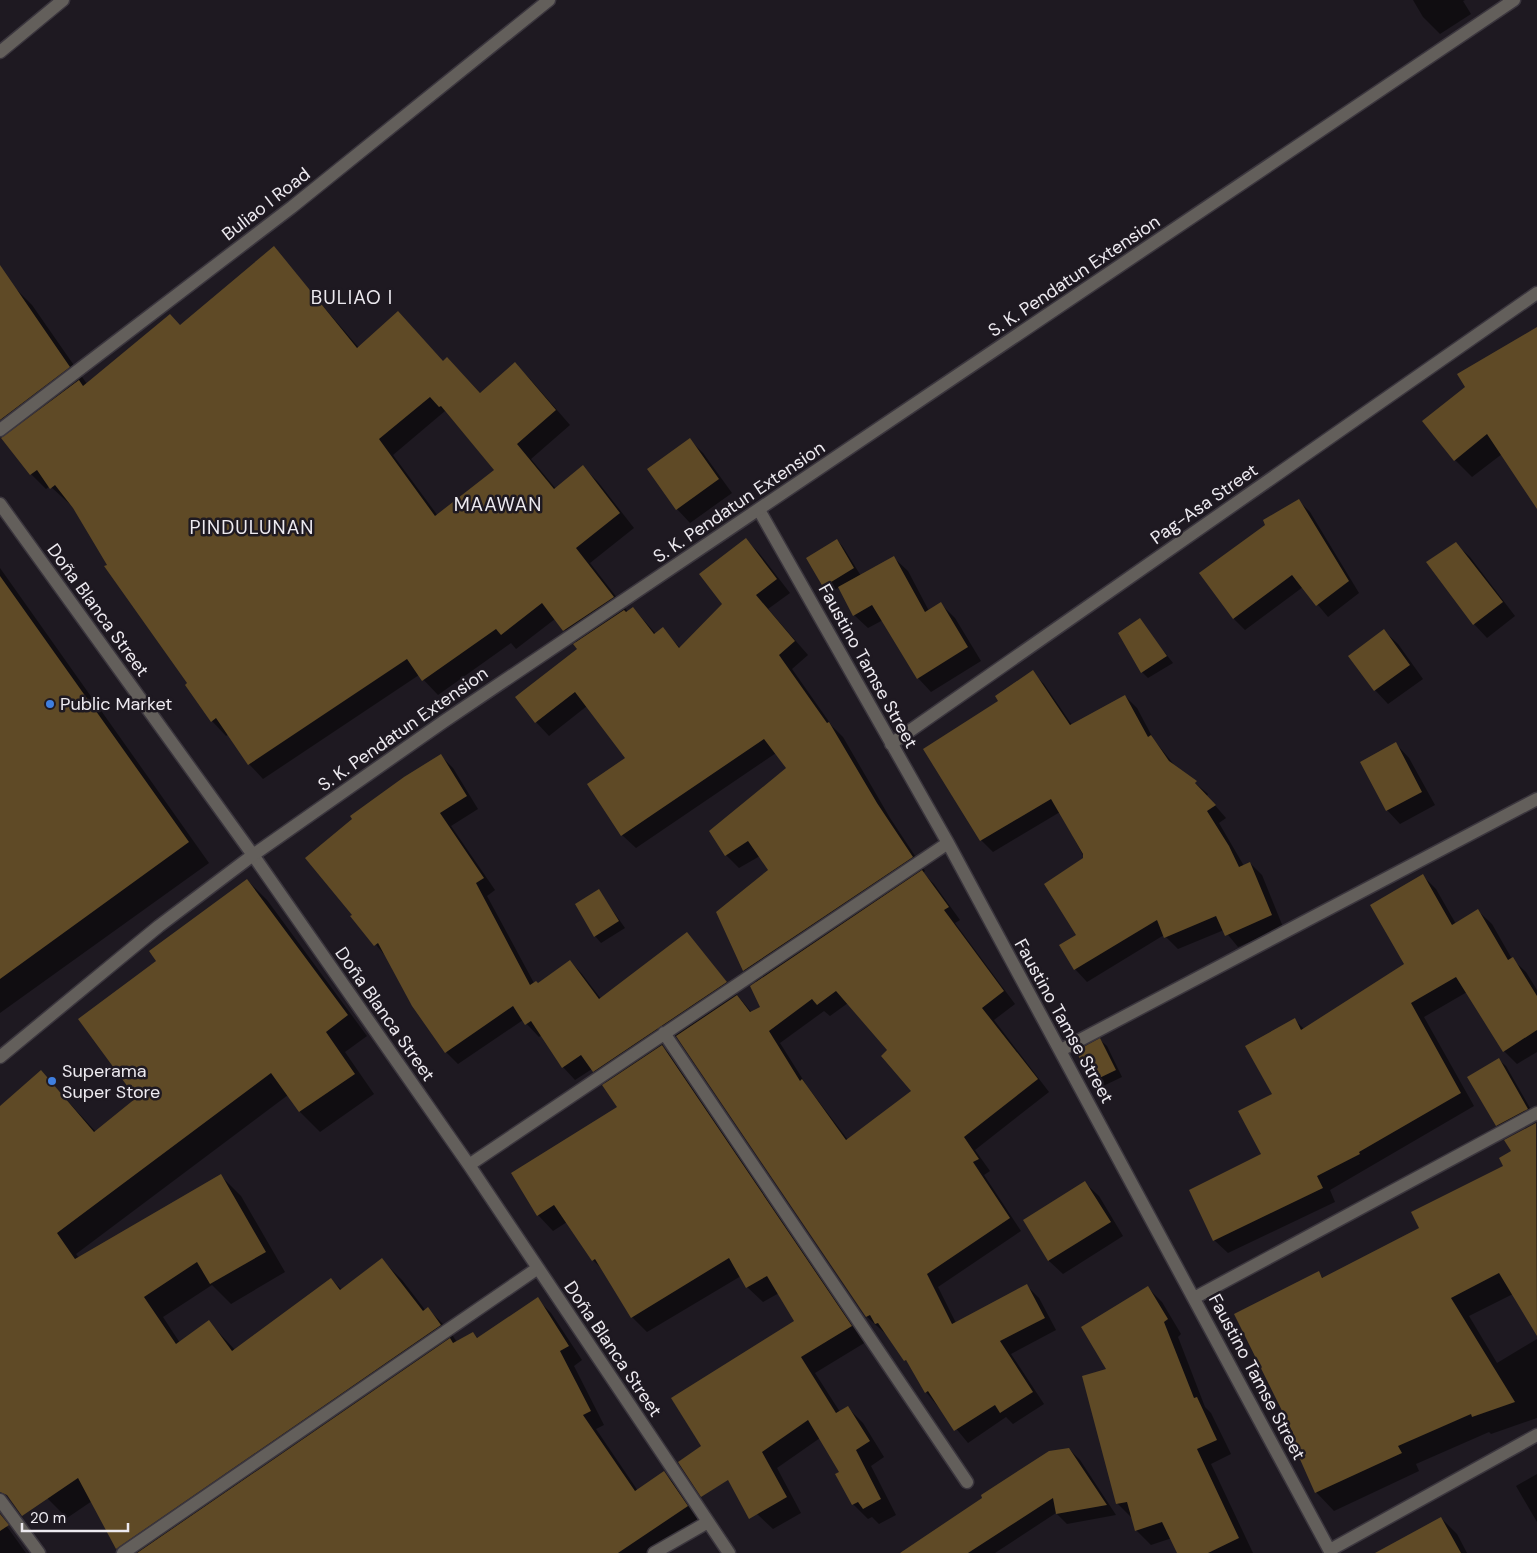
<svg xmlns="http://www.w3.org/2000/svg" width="1537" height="1553" font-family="'DM Sans',sans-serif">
<rect width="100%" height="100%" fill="#1e1921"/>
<path fill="#0007" fill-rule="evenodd" d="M 1413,0 L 1465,0 L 1463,1 L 1471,14 L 1440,34 L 1423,17 Z
M 273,248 L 359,348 L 444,362 L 447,358 L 481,394 L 515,364 L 530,379 L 570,425 L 531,459 L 556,489 L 583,467 L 598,482 L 634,528 L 590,563 L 628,612 L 633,608 L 656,634 L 663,629 L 680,648 L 724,605 L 746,540 L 759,553 L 790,593 L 768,609 L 808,655 L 792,669 L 832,726 L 843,737 L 890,818 L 925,871 L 923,873 L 934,884 L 960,920 L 955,923 L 1015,1004 L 994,1020 L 1049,1092 L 975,1150 L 990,1171 L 984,1175 L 1021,1231 L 938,1287 L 956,1323 L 1027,1286 L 1039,1298 L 1056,1330 L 1011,1354 L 1044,1404 L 1013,1424 L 1006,1417 L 968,1443 L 926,1392 L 913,1369 L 888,1336 L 867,1317 L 677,1036 L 662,1046 L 677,1062 L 866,1342 L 815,1373 L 840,1412 L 847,1407 L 863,1423 L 884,1457 L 871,1466 L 896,1515 L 879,1524 L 872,1517 L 868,1519 L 853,1504 L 841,1472 L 820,1438 L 777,1468 L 801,1513 L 773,1529 L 757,1514 L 687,1390 L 795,1321 L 779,1293 L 763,1302 L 747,1287 L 741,1276 L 647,1332 L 632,1317 L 602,1269 L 593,1260 L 567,1222 L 553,1231 L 538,1215 L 619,1108 L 607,1084 L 592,1069 L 575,1080 L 563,1067 L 542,1035 L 539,1037 L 523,1020 L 458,1064 L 446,1052 L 387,958 L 352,916 L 441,756 L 453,768 L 478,809 L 451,826 L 495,890 L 487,896 L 534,983 L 538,984 L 570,961 L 582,974 L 601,999 L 687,934 L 752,1013 L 761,1007 L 757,983 L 744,970 L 770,870 L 760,856 L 739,868 L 726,855 L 788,769 L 776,753 L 636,848 L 622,835 L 627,758 L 587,706 L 549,736 L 536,722 L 578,649 L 577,643 L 555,619 L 516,649 L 511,643 L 438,695 L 419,675 L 263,779 L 249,764 L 229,734 L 226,736 L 212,721 L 74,508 L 50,486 L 46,489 L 31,474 L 0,432 L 0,293 L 12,285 L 32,305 L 87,384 L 180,326 ZM 445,411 L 496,471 L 438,516 L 393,455 ZM 848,1003 L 889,1051 L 913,1091 L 848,1140 L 807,1086 L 780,1043 L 824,1011 L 830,1016 Z
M 1537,328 L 1537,506 L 1502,454 L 1472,477 L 1455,460 Z
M 690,440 L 703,453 L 732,493 L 690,523 L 677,509 Z
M 1299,501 L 1310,512 L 1359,593 L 1328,617 L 1303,587 L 1245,630 L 1234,619 L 1201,574 Z
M 837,540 L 843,547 L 861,576 L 894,558 L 908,571 L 929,611 L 941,604 L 955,618 L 981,661 L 931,692 L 918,678 L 883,620 L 868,628 L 854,615 L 839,587 L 831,593 L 824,586 Z
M 1456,544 L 1470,557 L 1515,616 L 1487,638 L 1474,624 Z
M 0,568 L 209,863 L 0,1013 Z
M 1139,620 L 1173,663 L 1148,678 L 1142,672 Z
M 1384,631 L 1398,644 L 1423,679 L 1388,704 L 1375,690 Z
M 1032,672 L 1044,684 L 1072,725 L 1125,696 L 1137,708 L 1154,740 L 1176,767 L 1208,794 L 1207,796 L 1226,818 L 1219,823 L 1244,866 L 1250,863 L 1262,875 L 1283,927 L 1238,947 L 1224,930 L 1178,949 L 1164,935 L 1087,982 L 1075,969 L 1061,946 L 1077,936 L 1085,859 L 1060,812 L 993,852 L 981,840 L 1000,701 Z
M 1396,744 L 1409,758 L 1435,805 L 1400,824 L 1387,810 Z
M 1423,876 L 1436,889 L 1456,924 L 1478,911 L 1492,924 L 1512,959 L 1526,972 L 1537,990 L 1537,1052 L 1517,1064 L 1504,1051 L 1467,992 L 1424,1017 L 1474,1106 L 1330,1190 L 1335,1202 L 1228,1253 L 1214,1240 L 1262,1155 L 1273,1095 L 1295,1020 L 1304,1029 L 1405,964 Z
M 247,880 L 267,900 L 367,1036 L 345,1052 L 374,1094 L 320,1132 L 300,1112 L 288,1095 L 76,1254 L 79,1258 L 221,1176 L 241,1196 L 285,1272 L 231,1304 L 212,1285 L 163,1317 L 180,1343 L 209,1322 L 235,1350 L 331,1279 L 342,1290 L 382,1260 L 402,1280 L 426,1311 L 428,1309 L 448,1329 L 457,1342 L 473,1333 L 478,1338 L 537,1299 L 551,1313 L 582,1360 L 574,1366 L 604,1425 L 596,1429 L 638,1491 L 664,1473 L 678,1487 L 701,1521 L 652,1553 L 122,1553 L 92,1501 L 67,1518 L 47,1498 L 0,1436 L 0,1107 L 41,1072 L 96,1132 L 138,1098 L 158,961 Z
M 599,891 L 625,928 L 601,943 L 595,936 Z
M 1100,1040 L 1107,1046 L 1122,1077 L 1099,1088 L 1092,1082 L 1078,1052 Z
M 1499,1060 L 1506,1066 L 1534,1115 L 1504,1132 L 1497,1125 Z
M 1536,1124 L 1537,1334 L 1513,1294 L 1469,1316 L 1497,1363 L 1537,1339 L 1537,1418 L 1491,1434 L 1489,1432 L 1416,1464 L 1419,1471 L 1334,1511 L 1316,1492 L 1297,1438 L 1319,1273 L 1324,1279 L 1420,1228 L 1505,1167 L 1512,1151 Z
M 1085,1183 L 1099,1196 L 1123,1236 L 1063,1274 L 1049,1261 L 1025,1221 Z
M 1148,1288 L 1162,1302 L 1181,1334 L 1178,1337 L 1205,1407 L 1211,1413 L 1231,1454 L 1211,1464 L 1253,1553 L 1179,1553 L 1172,1538 L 1151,1545 L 1136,1530 L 1132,1518 L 1117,1503 L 1108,1370 Z
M 1069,1449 L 1080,1460 L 1116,1515 L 1067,1524 L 1056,1513 L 995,1553 L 902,1553 L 984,1499 Z
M 1537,1474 L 1537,1522 L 1516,1486 Z
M 1441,1518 L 1457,1534 L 1467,1553 L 1377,1553 Z
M 0,1520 L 8,1528 L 26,1553 L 0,1553 Z"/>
<path fill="#5f4a26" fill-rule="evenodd" d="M 274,246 L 357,348 L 398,311 L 443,361 L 447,357 L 480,393 L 515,362 L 556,410 L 517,444 L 554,489 L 583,465 L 620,513 L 576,548 L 614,597 L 563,631 L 542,603 L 501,635 L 496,629 L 422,681 L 407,659 L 248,765 L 216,718 L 211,722 L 185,685 L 187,683 L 104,566 L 107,565 L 73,508 L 55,485 L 50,489 L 37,470 L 30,475 L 1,438 L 79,380 L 83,386 L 170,314 L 180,325 ZM 430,397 L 439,407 L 441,406 L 494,470 L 435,516 L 379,439 Z
M 0,265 L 70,367 L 0,420 Z
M 1537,327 L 1537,509 L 1487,434 L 1454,461 L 1422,421 L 1465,387 L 1457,374 Z
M 690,438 L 719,479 L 676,510 L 647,469 Z
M 1299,499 L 1349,581 L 1316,606 L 1292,575 L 1233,619 L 1199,573 L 1265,525 L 1263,520 Z
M 746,538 L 777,579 L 756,595 L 795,641 L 779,655 L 827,723 L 829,722 L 877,803 L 913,857 L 743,971 L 716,912 L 768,870 L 748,841 L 725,856 L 709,831 L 786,768 L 764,739 L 621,836 L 587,784 L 625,758 L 575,692 L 535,723 L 515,697 L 577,649 L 573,644 L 624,610 L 626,612 L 633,607 L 654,634 L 663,627 L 679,648 L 722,604 L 699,574 Z
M 837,539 L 854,568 L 823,587 L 806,558 Z
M 1456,542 L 1503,602 L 1473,625 L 1426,562 Z
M 894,556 L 925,612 L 941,602 L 968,647 L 917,679 L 872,605 L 853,616 L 838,587 Z
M 0,576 L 189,842 L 0,979 Z
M 1140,618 L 1167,656 L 1141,673 L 1118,633 Z
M 1384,629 L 1410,665 L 1374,691 L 1348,656 Z
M 1033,670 L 1070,725 L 1125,695 L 1148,737 L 1151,735 L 1169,761 L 1197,781 L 1195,783 L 1216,805 L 1207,811 L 1229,846 L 1239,867 L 1250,862 L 1272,915 L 1225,936 L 1216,916 L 1164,938 L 1157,920 L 1074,970 L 1059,945 L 1076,935 L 1044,884 L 1083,858 L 1083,854 L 1051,799 L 980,841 L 923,749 L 998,701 L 995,696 Z
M 1396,742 L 1422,792 L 1386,811 L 1360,762 Z
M 441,754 L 467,796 L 440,813 L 484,878 L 476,883 L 530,985 L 536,981 L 538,983 L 570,960 L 599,999 L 687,932 L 727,982 L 593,1072 L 581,1055 L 562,1068 L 531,1021 L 525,1025 L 513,1006 L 445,1053 L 412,1006 L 378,943 L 374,946 L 350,916 L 352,915 L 305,858 L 352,819 L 350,816 L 404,777 Z
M 922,870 L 949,907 L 944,910 L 1004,991 L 982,1008 L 1038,1079 L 964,1137 L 979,1159 L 973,1162 L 1010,1218 L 927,1274 L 952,1324 L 1027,1284 L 1045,1318 L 1000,1341 L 1033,1392 L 1000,1413 L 995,1405 L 954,1431 L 928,1391 L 925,1393 L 906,1360 L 904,1361 L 878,1323 L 875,1324 L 870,1315 L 866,1317 L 676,1036 L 737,995 L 750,1012 L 760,1007 L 750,986 ZM 836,991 L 887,1050 L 881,1056 L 911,1091 L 846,1140 L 802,1079 L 800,1081 L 769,1031 L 812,999 L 817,1005 Z
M 1423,874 L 1452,925 L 1478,909 L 1508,960 L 1513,957 L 1537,996 L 1537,1030 L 1503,1052 L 1456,977 L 1411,1003 L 1461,1093 L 1359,1152 L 1360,1154 L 1317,1176 L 1323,1188 L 1213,1241 L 1189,1190 L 1261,1154 L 1238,1111 L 1272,1094 L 1245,1046 L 1295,1018 L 1301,1030 L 1404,964 L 1370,905 Z
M 247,879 L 348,1015 L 326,1032 L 355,1074 L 299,1112 L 271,1073 L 57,1233 L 75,1259 L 221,1174 L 266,1252 L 210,1284 L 197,1262 L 144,1297 L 176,1344 L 209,1320 L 232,1351 L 331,1278 L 340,1290 L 382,1258 L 423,1311 L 428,1307 L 441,1325 L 116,1549 L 78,1478 L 22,1516 L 7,1495 L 0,1492 L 0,1106 L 41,1070 L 94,1132 L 136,1098 L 78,1019 L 156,961 L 149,951 Z
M 599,889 L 619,921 L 594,937 L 575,904 Z
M 1100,1038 L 1116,1070 L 1091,1082 L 1076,1051 Z
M 662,1045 L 852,1326 L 801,1357 L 836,1413 L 848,1406 L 870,1441 L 856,1450 L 881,1499 L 863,1509 L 858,1502 L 852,1505 L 835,1474 L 839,1472 L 808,1420 L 762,1452 L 787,1497 L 749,1519 L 728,1480 L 701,1497 L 678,1462 L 701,1446 L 671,1398 L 794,1321 L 767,1276 L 746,1288 L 729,1258 L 631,1318 L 595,1259 L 592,1261 L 554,1205 L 537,1216 L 511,1173 L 617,1107 L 602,1085 Z
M 1499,1058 L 1528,1109 L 1496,1126 L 1467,1077 Z
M 1536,1123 L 1537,1336 L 1499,1273 L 1451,1298 L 1515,1402 L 1472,1417 L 1471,1414 L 1398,1446 L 1402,1453 L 1315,1493 L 1291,1439 L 1295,1437 L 1234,1314 L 1319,1271 L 1322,1278 L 1419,1228 L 1411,1212 L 1503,1166 L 1499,1158 L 1511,1151 L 1504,1140 Z
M 1085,1181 L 1111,1222 L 1048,1261 L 1023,1220 Z
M 1148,1286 L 1168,1319 L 1164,1322 L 1194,1398 L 1197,1397 L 1217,1440 L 1197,1449 L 1239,1538 L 1208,1553 L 1177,1553 L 1162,1522 L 1135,1531 L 1127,1502 L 1116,1504 L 1082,1376 L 1106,1369 L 1081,1327 Z
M 538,1297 L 569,1346 L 560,1351 L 591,1411 L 583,1415 L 635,1491 L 664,1471 L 688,1506 L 618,1553 L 137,1553 L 450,1338 L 453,1343 L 473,1332 L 477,1338 Z
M 1069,1448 L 1107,1505 L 1056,1514 L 1053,1498 L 968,1553 L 900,1553 L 982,1498 L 981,1495 L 1049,1451 Z
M 0,1514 L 9,1525 L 0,1531 Z
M 1441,1517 L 1461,1553 L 1375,1553 Z"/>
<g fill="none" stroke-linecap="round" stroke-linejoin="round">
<defs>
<path id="minor" d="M 0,52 L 63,0
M 0,430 L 292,207 L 549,0
M 0,504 L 253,855 L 469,1165 L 729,1553
M 759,510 L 948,843 L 1331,1553
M 891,744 L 1537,293
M 664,1033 L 967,1482
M 1061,1050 L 1537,799
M 469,1165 L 948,843
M 1194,1298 L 1537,1113
M 0,1500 L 39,1553
M 1330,1550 L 1537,1435
M 123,1553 L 538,1268
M 654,1553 L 708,1522"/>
<path id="tertiary" d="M 0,1057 L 159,926 L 253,855 L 443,722 L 1514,0"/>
</defs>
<use href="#minor" stroke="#3b363e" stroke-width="15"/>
<use href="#tertiary" stroke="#3b363e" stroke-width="15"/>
<use href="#minor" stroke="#635f5b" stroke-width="12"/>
<use href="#tertiary" stroke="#635f5b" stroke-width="12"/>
</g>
<g fill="#3f7fe0" stroke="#1e1921" stroke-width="2">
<circle cx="50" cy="704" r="5"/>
<circle cx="52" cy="1081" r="5"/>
</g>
<g text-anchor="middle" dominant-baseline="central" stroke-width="5" stroke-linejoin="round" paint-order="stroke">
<g font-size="18" fill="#edeaf0" stroke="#1e1921">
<text transform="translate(266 204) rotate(-38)">Buliao I Road</text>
<text transform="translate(1074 276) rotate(-34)">S. K. Pendatun Extension</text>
<text transform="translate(739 502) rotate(-34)">S. K. Pendatun Extension</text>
<text transform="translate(1204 504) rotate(-35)">Pag-Asa Street</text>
<text transform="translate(98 610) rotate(54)">Doña Blanca Street</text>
<text transform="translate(868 666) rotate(61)">Faustino Tamse Street</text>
<text transform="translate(403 729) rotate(-35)">S. K. Pendatun Extension</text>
<text transform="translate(385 1014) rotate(55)">Doña Blanca Street</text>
<text transform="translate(1064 1021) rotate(61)">Faustino Tamse Street</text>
<text transform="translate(613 1349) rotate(56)">Doña Blanca Street</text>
<text transform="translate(1257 1377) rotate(62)">Faustino Tamse Street</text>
</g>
<g font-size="18" fill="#edeaf0" stroke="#1e1921" text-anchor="start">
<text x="60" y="704">Public Market</text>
<text x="62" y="1071">Superama<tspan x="62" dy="21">Super Store</tspan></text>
</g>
<g font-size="19" letter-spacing="1" fill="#edeaf0" stroke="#1e1921">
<text x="352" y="297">BULIAO I</text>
<text x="498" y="504">MAAWAN</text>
<text x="252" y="527">PINDULUNAN</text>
</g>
</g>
<path d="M22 1523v8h106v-8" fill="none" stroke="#edeaf0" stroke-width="2.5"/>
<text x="30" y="1523" font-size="15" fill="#edeaf0" stroke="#1e1921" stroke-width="4" paint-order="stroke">20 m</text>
</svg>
